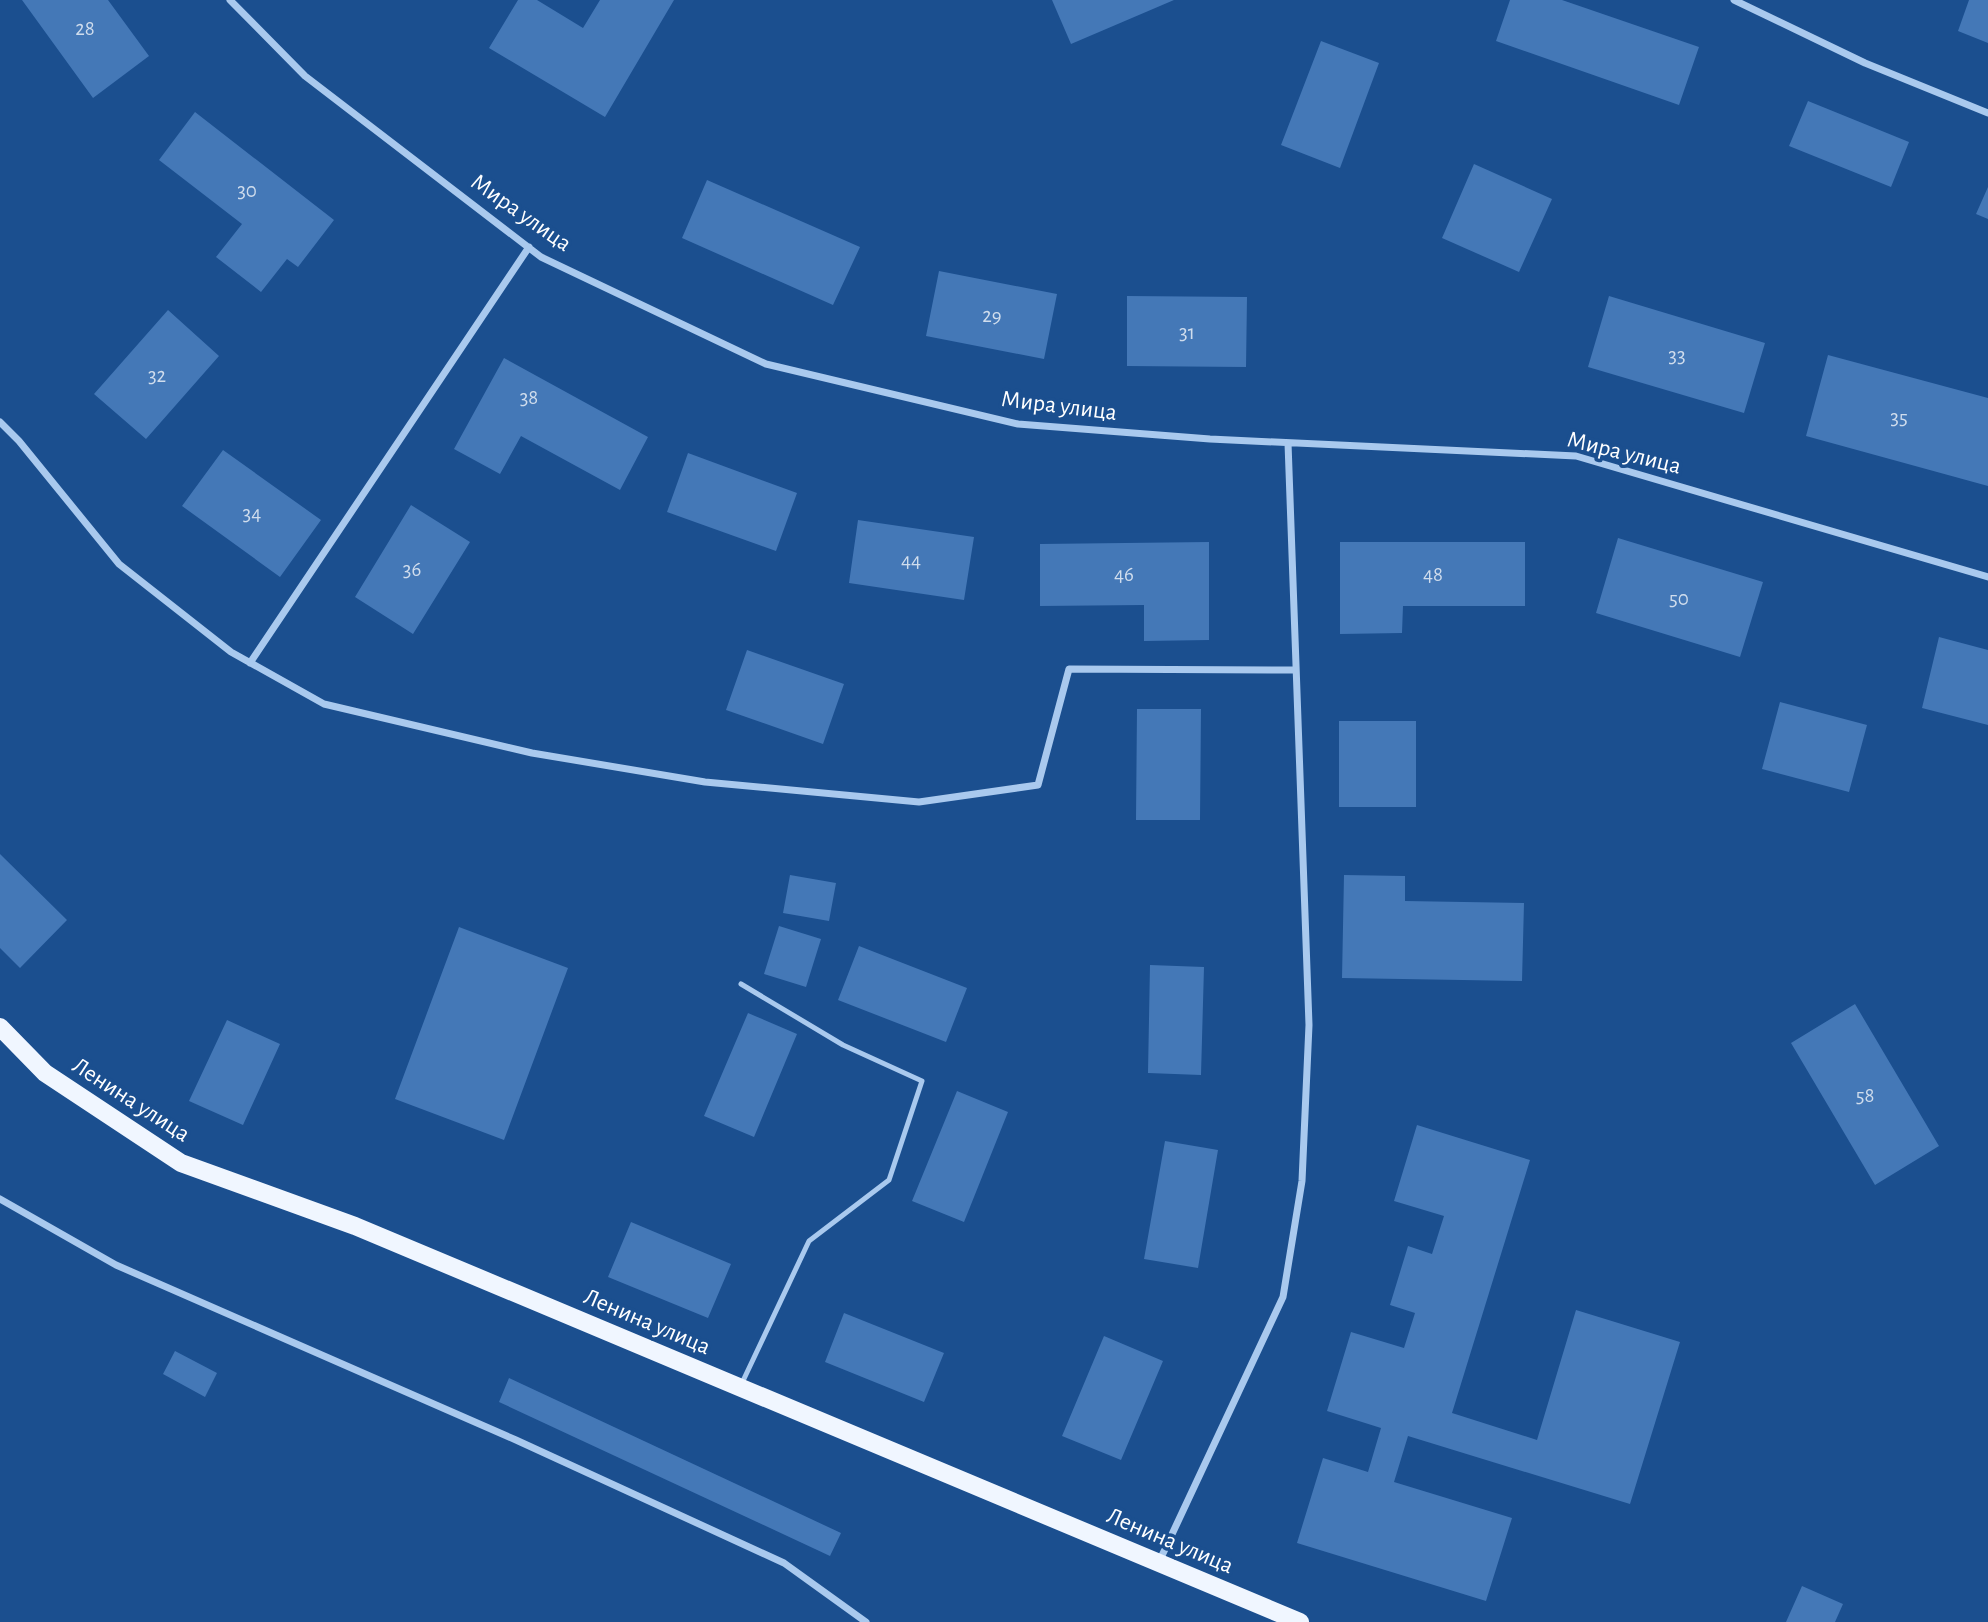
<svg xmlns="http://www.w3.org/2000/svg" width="1988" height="1622" font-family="'Alegreya Sans',sans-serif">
<rect width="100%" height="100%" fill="#1b4f8f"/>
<path fill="#4478b7" d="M 22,0 L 108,0 L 149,56 L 93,98 Z
M 518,0 L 537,0 L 583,28 L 600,0 L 674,0 L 605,117 L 489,48 Z
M 1052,0 L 1174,0 L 1071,44 Z
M 1510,0 L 1562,0 L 1699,47 L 1679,105 L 1496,41 Z
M 1969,0 L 1988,0 L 1988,43 L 1958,31 Z
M 1321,41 L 1379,63 L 1340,168 L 1281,145 Z
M 1808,101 L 1909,142 L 1891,187 L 1789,146 Z
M 195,112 L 334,220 L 298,267 L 287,259 L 261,292 L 216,257 L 242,224 L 159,160 Z
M 1474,164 L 1552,199 L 1519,272 L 1442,238 Z
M 707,180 L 860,247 L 833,305 L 682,238 Z
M 1988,187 L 1988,219 L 1976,214 Z
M 939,271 L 1057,294 L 1044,359 L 926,336 Z
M 1127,296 L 1247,297 L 1246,367 L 1127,366 Z
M 1609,296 L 1765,343 L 1744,413 L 1588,367 Z
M 168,310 L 219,356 L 146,439 L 94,394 Z
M 1828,355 L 1988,398 L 1988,486 L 1806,436 Z
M 504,358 L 648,437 L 620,490 L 521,436 L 500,474 L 454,449 Z
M 223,450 L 321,520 L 280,577 L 182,506 Z
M 688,453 L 797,493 L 776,551 L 667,512 Z
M 411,505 L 470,542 L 413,634 L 355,597 Z
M 858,520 L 974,537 L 964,600 L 849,583 Z
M 1618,538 L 1763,582 L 1740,657 L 1596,613 Z
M 1209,542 L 1209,640 L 1144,641 L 1144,605 L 1040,606 L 1040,544 Z
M 1340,542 L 1525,542 L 1525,606 L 1403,606 L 1402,633 L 1340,634 Z
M 1939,637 L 1988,650 L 1988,725 L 1922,708 Z
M 747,650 L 844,684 L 823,744 L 726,710 Z
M 1780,702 L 1867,725 L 1849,792 L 1762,769 Z
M 1137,709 L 1201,709 L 1200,820 L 1136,820 Z
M 1339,721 L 1416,721 L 1416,807 L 1339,807 Z
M 0,854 L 67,920 L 20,968 L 0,948 Z
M 790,875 L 836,883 L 829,921 L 783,913 Z
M 1344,875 L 1405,876 L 1405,901 L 1524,903 L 1522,981 L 1342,978 Z
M 779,926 L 821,939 L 806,987 L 764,974 Z
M 459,927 L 568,968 L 504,1140 L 395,1099 Z
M 859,946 L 967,988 L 946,1042 L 838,1000 Z
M 1150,965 L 1204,967 L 1201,1075 L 1148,1073 Z
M 1855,1004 L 1939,1146 L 1875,1185 L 1791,1043 Z
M 748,1013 L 797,1034 L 754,1137 L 704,1116 Z
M 227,1020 L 280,1044 L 243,1125 L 189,1101 Z
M 957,1091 L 1008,1112 L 964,1222 L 912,1201 Z
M 1417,1125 L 1530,1160 L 1452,1413 L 1537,1440 L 1576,1310 L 1680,1342 L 1630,1504 L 1408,1436 L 1394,1482 L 1512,1518 L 1486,1601 L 1297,1543 L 1323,1458 L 1368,1472 L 1381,1428 L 1327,1411 L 1351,1332 L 1404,1348 L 1415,1313 L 1390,1305 L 1408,1246 L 1432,1254 L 1444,1216 L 1394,1201 Z
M 1165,1141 L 1218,1150 L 1198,1268 L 1144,1259 Z
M 631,1222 L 731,1264 L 708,1318 L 608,1277 Z
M 844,1313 L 944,1353 L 924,1402 L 825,1362 Z
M 1104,1336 L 1163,1361 L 1121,1460 L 1062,1436 Z
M 175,1351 L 217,1373 L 205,1397 L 163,1374 Z
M 509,1378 L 841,1533 L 830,1556 L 499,1402 Z
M 1802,1586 L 1843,1604 L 1835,1622 L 1786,1622 Z"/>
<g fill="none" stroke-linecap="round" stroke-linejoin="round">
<path stroke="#a9c9ee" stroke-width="5" d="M 741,984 L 843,1045 L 922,1081 L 889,1180 L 809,1241 L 742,1383"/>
<path stroke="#a9c9ee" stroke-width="7" d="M 230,0 L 305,76 L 541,257 L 766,364 L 1018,424 L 1210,439 L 1576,456 L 1988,577
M 1734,0 L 1865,63 L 1988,113
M 0,422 L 19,441 L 119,564 L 231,652 L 324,704 L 532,753 L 705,782 L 919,802 L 1038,785 L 1069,669 L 1296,670
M 250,663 L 529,247
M 0,1199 L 116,1265 L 516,1440 L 784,1563 L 866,1622
M 1159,1562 L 1283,1297 L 1302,1181 L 1309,1025 L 1288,443"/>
<path stroke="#f0f6ff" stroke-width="18" d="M 0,1027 L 45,1073 L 181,1163 L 355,1226 L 1300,1622"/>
</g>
<g text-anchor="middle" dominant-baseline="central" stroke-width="7" stroke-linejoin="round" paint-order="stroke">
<g font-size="21" fill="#d0dded">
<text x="85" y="28">28</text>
<text x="247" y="190">30</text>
<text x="992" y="315">29</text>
<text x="1187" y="332">31</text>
<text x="1677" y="355">33</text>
<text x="157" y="375">32</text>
<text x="529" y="397">38</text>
<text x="1899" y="417">35</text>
<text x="252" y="513">34</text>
<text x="911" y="560">44</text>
<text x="412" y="569">36</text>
<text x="1124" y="574">46</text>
<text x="1433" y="574">48</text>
<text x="1679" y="598">50</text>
<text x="1865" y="1095">58</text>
</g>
<g font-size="24" fill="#fff" stroke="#1b4f8f">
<text transform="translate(521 213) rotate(35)">Мира улица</text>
<text transform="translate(1059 406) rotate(7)">Мира улица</text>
<text transform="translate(1624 453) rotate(14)">Мира улица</text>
<text transform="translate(131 1100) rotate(33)">Ленина улица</text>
<text transform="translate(647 1322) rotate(23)">Ленина улица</text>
<text transform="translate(1170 1541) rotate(23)">Ленина улица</text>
</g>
</g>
</svg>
